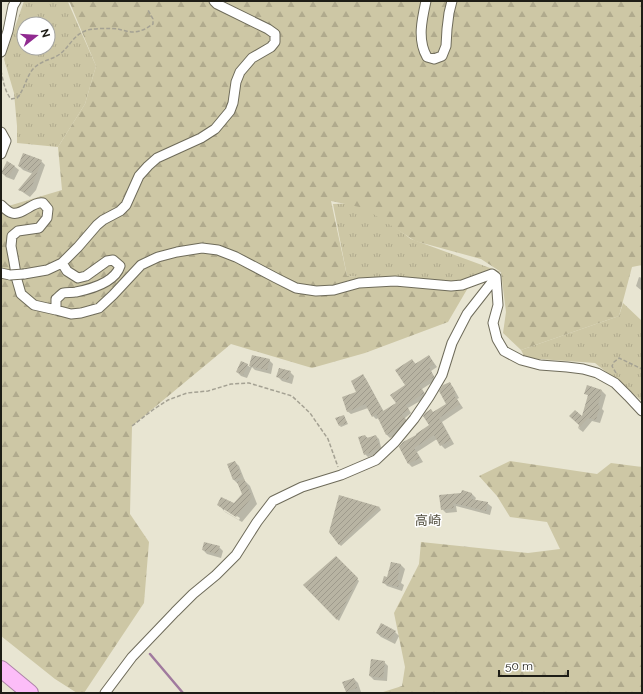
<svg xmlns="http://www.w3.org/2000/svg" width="643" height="694" font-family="Raleway,'Noto Sans JP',sans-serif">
<defs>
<pattern id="grass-tufts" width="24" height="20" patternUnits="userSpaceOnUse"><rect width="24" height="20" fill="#cdc7a5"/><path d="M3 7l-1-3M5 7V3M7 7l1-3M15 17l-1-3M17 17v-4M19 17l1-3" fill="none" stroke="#b0aa8d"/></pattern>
<pattern id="forest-firs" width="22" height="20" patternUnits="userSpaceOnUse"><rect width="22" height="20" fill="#cdc7a5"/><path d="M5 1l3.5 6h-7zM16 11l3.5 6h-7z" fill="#b0aa8d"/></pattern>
<pattern id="building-hatch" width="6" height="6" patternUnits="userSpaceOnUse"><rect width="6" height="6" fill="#b8b4a3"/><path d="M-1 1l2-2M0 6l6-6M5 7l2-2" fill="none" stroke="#9e9a8c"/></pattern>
</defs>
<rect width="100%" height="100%" fill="#e8e5d2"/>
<path fill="url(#grass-tufts)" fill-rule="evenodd" d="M 24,1 L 59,1 L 68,2 L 96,66 L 85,104 L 58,147 L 17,143 L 17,126 L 14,93 L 4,59 ZM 24,24 L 48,24 L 48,48 L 24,48 Z
M 362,203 L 411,239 L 501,272 L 438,285 L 347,276 L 333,204 Z
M 623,303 L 642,321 L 642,401 L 595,363 L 525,358 L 521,350 L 619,316 Z"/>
<path fill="url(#forest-firs)" d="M 63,1 L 642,1 L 642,265 L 632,267 L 619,316 L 521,350 L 503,333 L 506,312 L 501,272 L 481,259 L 415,241 L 364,208 L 331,201 L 347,276 L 469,286 L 448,322 L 365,353 L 312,368 L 231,344 L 132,426 L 130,514 L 149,542 L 144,603 L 84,693 L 77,693 L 55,679 L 1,636 L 1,204 L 5,207 L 62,190 L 58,147 L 85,104 L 96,66 L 70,3 Z
M 510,461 L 597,474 L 611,463 L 642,467 L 642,693 L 380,693 L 402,686 L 405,667 L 394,613 L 419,564 L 421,542 L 528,553 L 560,549 L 547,522 L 510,517 L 497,496 L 479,476 Z"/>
<path fill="#0003" fill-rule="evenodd" d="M 41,161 L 45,165 L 36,190 L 30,197 L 24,193 L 20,190 L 33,174 L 23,170 L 19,166 Z
M 14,166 L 19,170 L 14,180 L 6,177 L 2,173 Z
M 639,277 L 642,278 L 642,291 L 636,286 Z
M 253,356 L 269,360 L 273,364 L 271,374 L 255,370 L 252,367 L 247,378 L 241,376 L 237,372 L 247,365 L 250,367 Z
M 429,356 L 432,360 L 437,367 L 431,371 L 436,380 L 422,389 L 427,397 L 408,408 L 411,413 L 405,418 L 408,424 L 397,434 L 390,438 L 387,435 L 379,418 L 376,419 L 373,416 L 368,408 L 351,414 L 347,411 L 358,393 L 363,376 L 366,379 L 384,412 L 397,403 L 406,385 L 412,360 L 416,364 Z
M 290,372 L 294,376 L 292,384 L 282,381 L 278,377 Z
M 449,383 L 453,387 L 459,398 L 457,399 L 463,408 L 442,422 L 454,444 L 445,449 L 441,445 L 437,439 L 417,452 L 423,462 L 412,467 L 409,464 L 418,435 L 431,425 L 433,413 L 447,404 Z
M 602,391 L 606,395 L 602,409 L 604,411 L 600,423 L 592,421 L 583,432 L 579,429 L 589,396 L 585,393 Z
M 344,416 L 348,424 L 341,427 L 340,426 Z
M 365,436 L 368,438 L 376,436 L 379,439 L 382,451 L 374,454 L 374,455 L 368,457 L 365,454 Z
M 235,462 L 239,466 L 245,481 L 250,486 L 257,504 L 242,522 L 225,512 L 219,505 L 234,505 L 243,494 L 238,484 L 234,480 L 228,465 ZM 224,508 L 240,518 L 239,520 L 224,511 Z
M 462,494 L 472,494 L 476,498 L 475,500 L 487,503 L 492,507 L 490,515 L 456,506 L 457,512 L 446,513 L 442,509 Z
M 340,496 L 380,508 L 381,510 L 341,546 L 339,544 Z
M 219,547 L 223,551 L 221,558 L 207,554 L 203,550 Z
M 336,558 L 359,581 L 339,621 L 304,585 Z
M 392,563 L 401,565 L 405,569 L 401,583 L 404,585 L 402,591 L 387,586 L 383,582 L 388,578 Z
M 395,632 L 399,636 L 395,644 L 381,637 L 377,633 Z
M 384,662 L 388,666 L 387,681 L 374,680 L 370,676 Z
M 354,679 L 358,683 L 361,692 L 348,693 L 347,692 L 344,682 Z"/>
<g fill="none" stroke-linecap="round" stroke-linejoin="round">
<path stroke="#a07a9e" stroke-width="2.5" d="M 150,654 L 183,693"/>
</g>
<path fill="url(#building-hatch)" d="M 23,153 L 42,160 L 32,186 L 26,193 L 18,190 L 33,172 L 18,166 Z
M 7,161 L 15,166 L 9,177 L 1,173 Z
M 252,355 L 270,359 L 267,370 L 249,366 Z
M 429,355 L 434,364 L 429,367 L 434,377 L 419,385 L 424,393 L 406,405 L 409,410 L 402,414 L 406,420 L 399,427 L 394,430 L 395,431 L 386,435 L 376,414 L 372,417 L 365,404 L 347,412 L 342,397 L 356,392 L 351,381 L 363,374 L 383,411 L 396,403 L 390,395 L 405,385 L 395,370 L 412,359 L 415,364 Z
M 241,361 L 248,364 L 243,375 L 236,372 Z
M 279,368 L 291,371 L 288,380 L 276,377 Z
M 450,382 L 456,394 L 454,395 L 460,404 L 439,418 L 451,440 L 440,446 L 434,435 L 414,448 L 420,458 L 408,464 L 399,447 L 403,442 L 416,435 L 416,434 L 429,425 L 423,416 L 425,413 L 431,409 L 433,412 L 446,404 L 439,391 L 443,385 Z
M 587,385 L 602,390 L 598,405 L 600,406 L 596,420 L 588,418 L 578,429 L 579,425 L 569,416 L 575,410 L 582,416 L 588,395 L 584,394 Z
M 344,415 L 347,423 L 339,426 L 335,418 Z
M 365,435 L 367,438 L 376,435 L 380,448 L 371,451 L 372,452 L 364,455 L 358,437 Z
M 235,461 L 242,477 L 233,480 L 227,464 Z
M 244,479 L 252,497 L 236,517 L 217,505 L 221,497 L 234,503 L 242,494 L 237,482 Z
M 462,490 L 472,493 L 471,499 L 488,502 L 486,511 L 453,503 L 454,508 L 441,510 L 439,495 L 461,493 Z
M 339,495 L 380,507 L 339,545 L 329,532 Z
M 204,542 L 220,546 L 217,554 L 202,550 Z
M 336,556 L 358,578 L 337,620 L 303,585 Z
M 391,562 L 401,564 L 397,580 L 400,581 L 398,587 L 382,583 L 384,576 L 387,577 Z
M 381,623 L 396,631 L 391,640 L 376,633 Z
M 371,659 L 385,661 L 383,678 L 369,676 Z
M 354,678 L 357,688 L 346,692 L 342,682 Z"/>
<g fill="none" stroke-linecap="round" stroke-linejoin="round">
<defs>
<path id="street" d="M 426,1 C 422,19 417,40 427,57 L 434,59 L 442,56 L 446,46 L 447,29 L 449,13 L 452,1
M 1,52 L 8,31 L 13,6 L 16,1
M 1,132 L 6,141 L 1,154
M 1,205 C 4,208 8,212 12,213 C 22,216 33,201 43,203 L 48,209 L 47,218 L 39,228 L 18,231 L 12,236 L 11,246 L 14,262 L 17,280 L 21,294 L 34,305 L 56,310
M 62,263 L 67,271 L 78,278 L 86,276 L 107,261 L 113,260 L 120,266 C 115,282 91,289 76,292 C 72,293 67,292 63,293 C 61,294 58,298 56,299 L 56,310 L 71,314 L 81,313 L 99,308 L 113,295 L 141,265 L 158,257 L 177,252 L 202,248 L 218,250 L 236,257 L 276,278 L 296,288 L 316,291 L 334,290 L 359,283 L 395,281 L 451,286 L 462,285 L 492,274 L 496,277 L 498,305 L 493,323 L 497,339 L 504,351 L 521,360 L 540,365 L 567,367 L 583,369 L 597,373 L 615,383 L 628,396 L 642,411
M 1,273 L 10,275
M 24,274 L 47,270 L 62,263 L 78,247 L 97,225 L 103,220 L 120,211 L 126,205 L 139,176 L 148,166 L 157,158 L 201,138 L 215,129 L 230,111 L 233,103 L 236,82 L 240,72 L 252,58 L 271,47 L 275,42 L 275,34 L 268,29 L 217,4 L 214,1
M 105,693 L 132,657 L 175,612 L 193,594 L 216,575 L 236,555 L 257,522 L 273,501 L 302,487 L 341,475 L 376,460 L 395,442 L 414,419 L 429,397 L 442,375 L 452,343 L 467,314 L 496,277"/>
<path id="highway" d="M 1,669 L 30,693"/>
</defs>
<use href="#street" stroke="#6e6b5a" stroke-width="11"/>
<use href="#highway" stroke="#ae85a9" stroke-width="18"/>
<path stroke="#a4a193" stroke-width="1.5" stroke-dasharray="4 2" stroke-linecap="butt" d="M 1,71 C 3,80 5,92 11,99 L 17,98 C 25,89 26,77 33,69 C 41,60 52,60 60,54 C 69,47 74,35 85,31 C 90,28 112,28 118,29 C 123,30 128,32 133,32 C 141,32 147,28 153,24 L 153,19 L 148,10
M 616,373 L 612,366 L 614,362 L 619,358 L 642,369
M 132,426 L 154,409 L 168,400 L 187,393 L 208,391 L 231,384 L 249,383 L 292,396 L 310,413 L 328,439 L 338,467"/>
<use href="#street" stroke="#fff" stroke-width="9"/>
<use href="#highway" stroke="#fcbdf8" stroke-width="16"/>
<defs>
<path id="street-bridge" d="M 10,275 L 24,274"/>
</defs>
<use href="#street-bridge" stroke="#6e6b5a" stroke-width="11" stroke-linecap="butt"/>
<use href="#street-bridge" stroke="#fff" stroke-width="9"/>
</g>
<g text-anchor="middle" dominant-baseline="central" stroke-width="3" stroke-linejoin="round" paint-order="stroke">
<g font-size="13" fill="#514e3e" stroke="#fff">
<text x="428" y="520">高崎</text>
</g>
</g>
<rect width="643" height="694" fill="none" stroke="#1e1d16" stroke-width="4"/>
<g transform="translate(36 36) rotate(73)"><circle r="19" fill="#ffffff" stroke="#a5a5a2"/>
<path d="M0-3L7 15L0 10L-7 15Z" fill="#902a90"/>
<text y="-6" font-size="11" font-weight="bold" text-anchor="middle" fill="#1e1d16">N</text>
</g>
<path d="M499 670v6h69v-6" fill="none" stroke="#1e1d16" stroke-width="2"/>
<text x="505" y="670" font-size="12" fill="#1e1d16" stroke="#ffffff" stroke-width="3" paint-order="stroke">50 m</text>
</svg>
